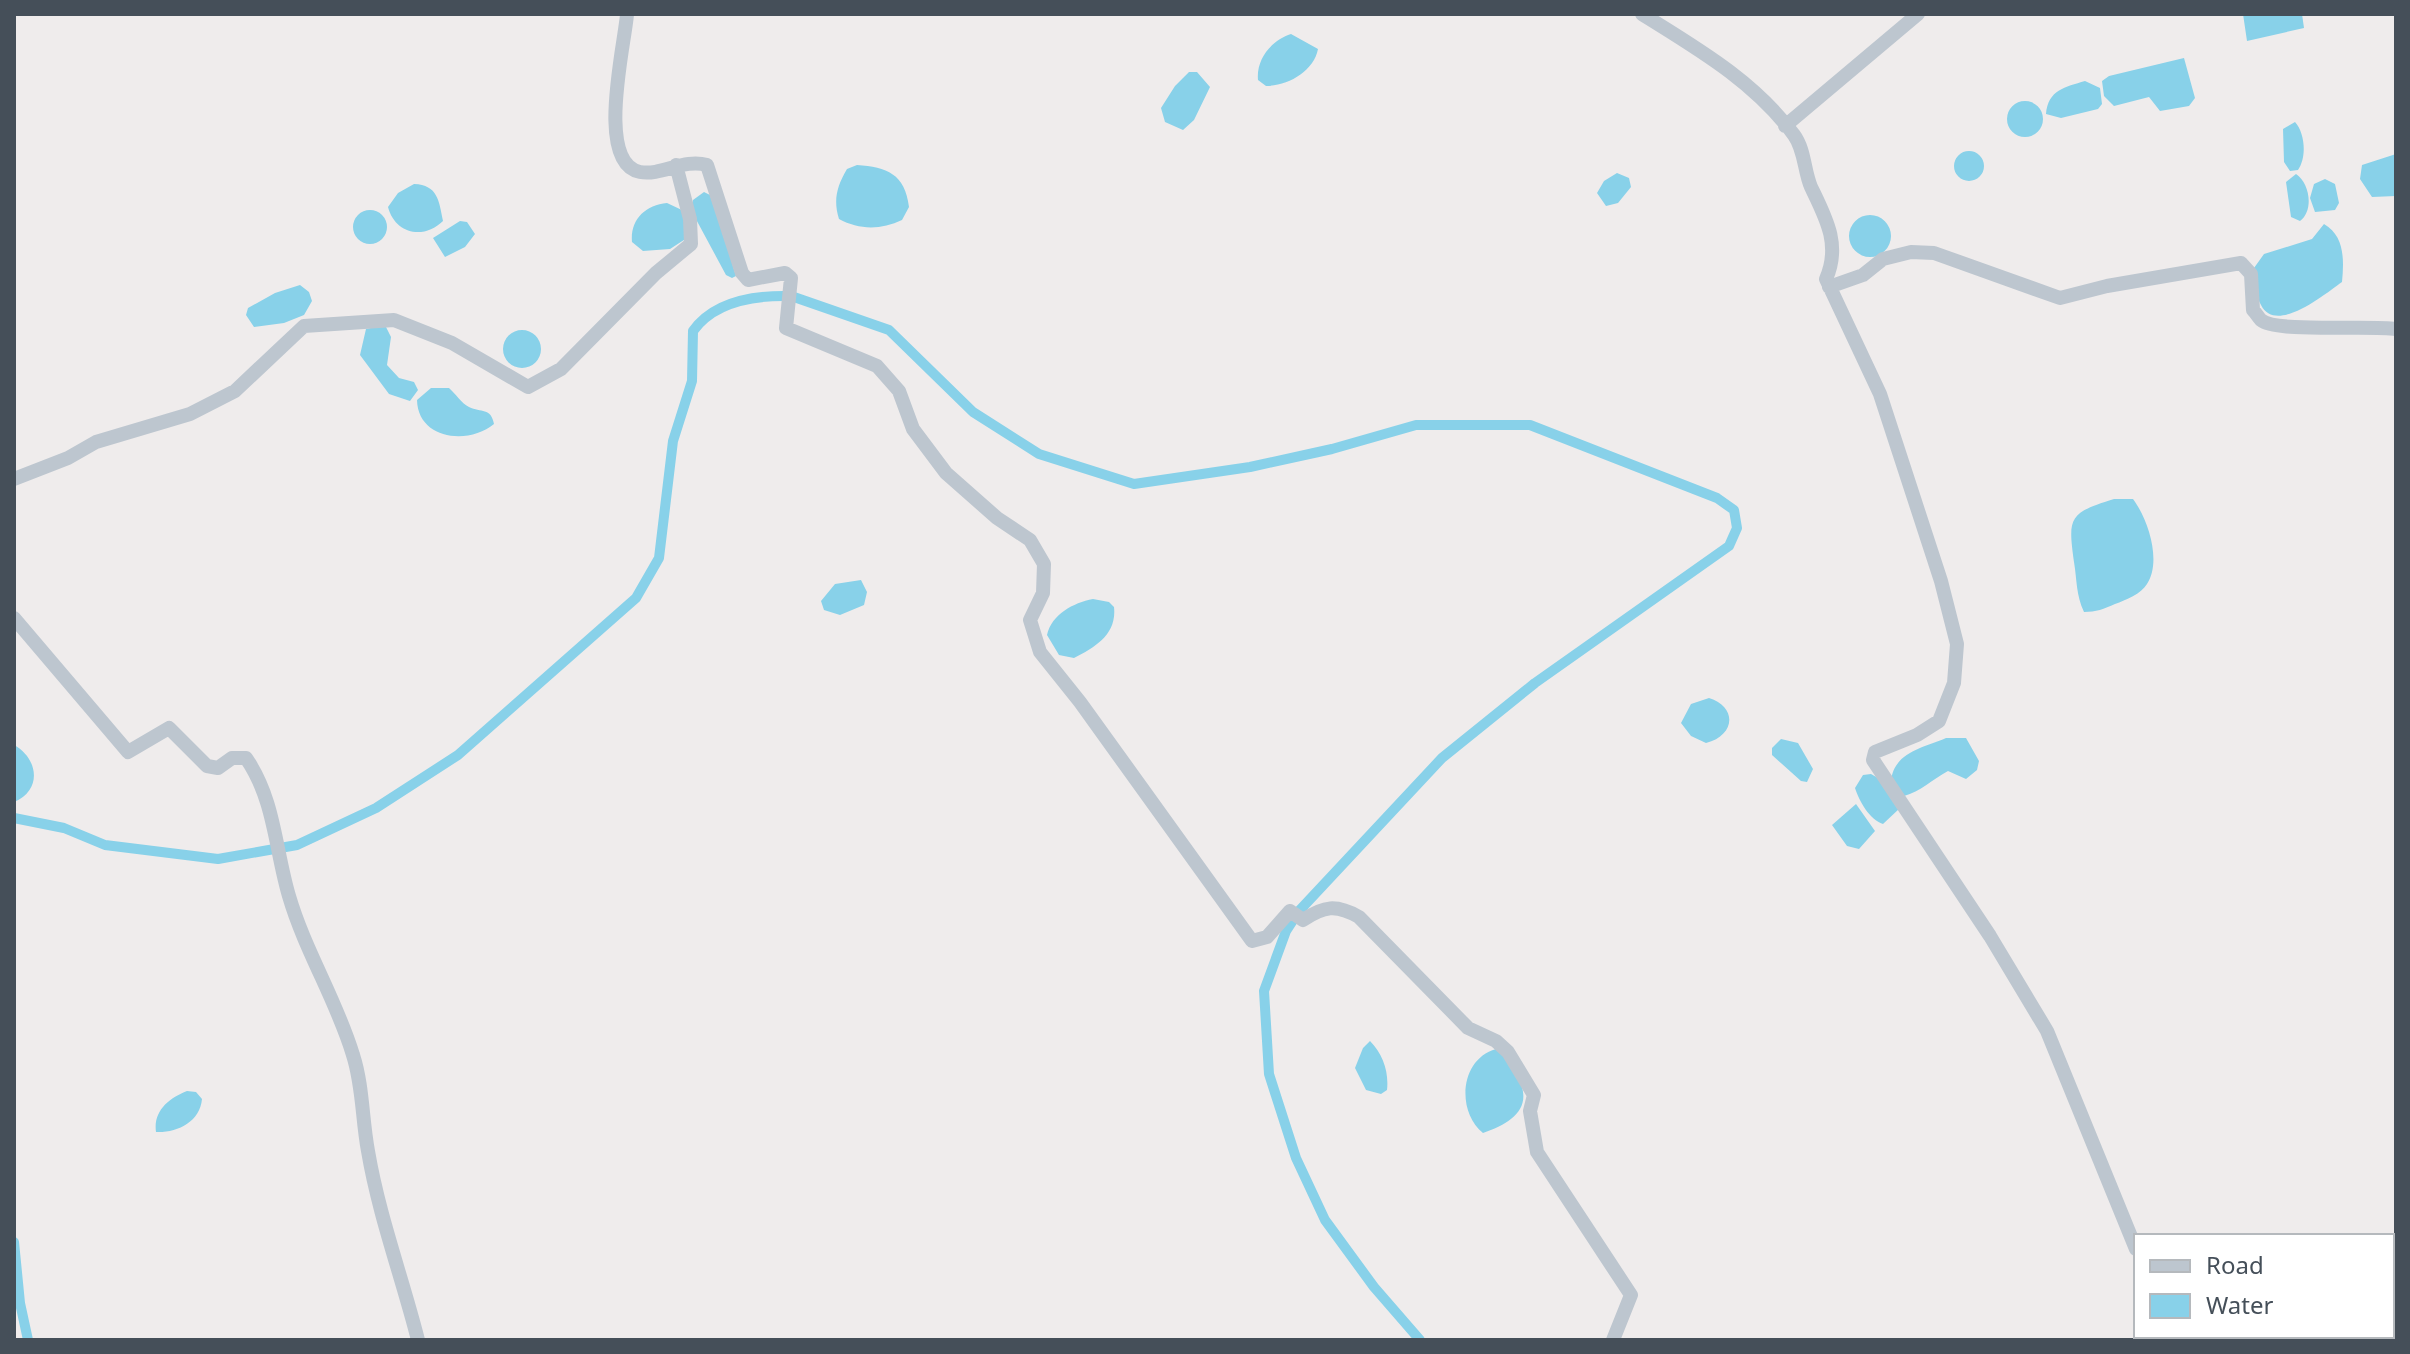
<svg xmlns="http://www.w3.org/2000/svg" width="2410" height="1354" font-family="'Noto Sans',sans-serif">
<rect width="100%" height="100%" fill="#efecec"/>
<path fill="#88d1e9" d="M 2243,14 L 2302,14 L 2304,28 L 2247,41 Z
M 1291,34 L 1318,49 C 1314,71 1288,86 1266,86 L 1258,80 C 1256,59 1272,40 1291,34 Z
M 2184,58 L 2195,98 L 2189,106 L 2160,111 L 2149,97 L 2114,106 L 2104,96 L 2102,81 L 2109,76 Z
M 1189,72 L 1197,72 L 1210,87 L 1194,120 L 1183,130 L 1165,122 L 1161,108 L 1175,86 Z
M 2085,81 L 2100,88 L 2102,104 L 2098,109 L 2061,118 L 2046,114 C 2048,90 2065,87 2085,81 Z
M2007 119a18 18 0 1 1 36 0a18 18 0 1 1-36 0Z
M 2295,122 C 2305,133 2307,157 2298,170 L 2290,171 L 2284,162 L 2283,129 Z
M1954 166a15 15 0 1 1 30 0a15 15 0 1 1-30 0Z
M 2396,154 L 2396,196 L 2372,197 L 2360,179 L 2362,165 Z
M 857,165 C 887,167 905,174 909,207 L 902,220 C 881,230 859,230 839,219 C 833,200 837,186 847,169 Z
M 1617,173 L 1629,178 L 1631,187 L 1618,203 L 1606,206 L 1597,193 L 1604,181 Z
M 2296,174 C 2310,183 2314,211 2300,221 L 2291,217 L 2286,182 Z
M 2325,179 L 2335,184 L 2339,203 L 2335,210 L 2315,212 L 2310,198 L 2314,184 Z
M 414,184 C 438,185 439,201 443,221 C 424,240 395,234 388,207 L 398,193 Z
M 704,192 L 712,196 L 736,276 L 732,278 L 726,275 L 691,210 L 693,200 Z
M 667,203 L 684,211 L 687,238 L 670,249 L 643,251 L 632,242 C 630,220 645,205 667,203 Z
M353 227a17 17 0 1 1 34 0a17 17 0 1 1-34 0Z
M1849 236a21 21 0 1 1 42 0a21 21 0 1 1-42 0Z
M 460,221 L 467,222 L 475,234 L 465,247 L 445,257 L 433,238 Z
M 2324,224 C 2345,236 2344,261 2342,282 C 2325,294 2276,335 2261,305 C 2255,295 2255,279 2254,268 L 2264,254 L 2312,239 Z
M 300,285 L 309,292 L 312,301 L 304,315 L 284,323 L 254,327 L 246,315 L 248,308 L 275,293 Z
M 385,325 L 391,337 L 387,365 L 399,378 L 414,382 L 418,390 L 410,401 L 389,394 L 360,355 L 366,329 Z
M503 349a19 19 0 1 1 38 0a19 19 0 1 1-38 0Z
M 431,388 L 449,388 C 456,394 461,403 469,407 C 481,413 491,407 494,424 C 469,445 418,440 417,400 Z
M 2114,499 L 2133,499 C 2148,519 2162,561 2147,584 C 2141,594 2126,600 2115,604 C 2104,609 2096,612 2084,612 C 2076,595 2077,580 2074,562 C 2068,518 2068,513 2114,499 Z
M 861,580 L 867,592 L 864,605 L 840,615 L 824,610 L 821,601 L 835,584 Z
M 1093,599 L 1109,602 L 1114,607 C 1117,634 1096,647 1074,658 L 1059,655 L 1047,635 C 1052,614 1073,603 1093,599 Z
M 1709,698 C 1738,707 1735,736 1706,743 L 1691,736 L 1681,723 L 1691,704 Z
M 1946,738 L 1966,738 L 1979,761 L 1977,770 L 1966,779 L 1948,771 C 1933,779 1920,792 1904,796 L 1891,781 C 1894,752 1923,748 1946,738 Z
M 1781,739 L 1798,743 L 1813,769 L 1807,782 L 1801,781 L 1772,755 L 1772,748 Z
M 14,745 C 38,758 43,790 14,802 Z
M 1871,774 L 1878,778 L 1900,808 L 1883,824 C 1870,820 1859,801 1855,788 L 1863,775 Z
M 1856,804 L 1875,831 L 1859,849 L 1847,846 L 1832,825 Z
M 1370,1041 C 1383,1054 1389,1072 1387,1090 L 1381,1094 L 1366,1090 L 1355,1068 L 1363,1048 Z
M 1496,1049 C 1506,1055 1510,1065 1516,1074 C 1536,1107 1512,1123 1483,1133 C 1456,1111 1460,1059 1496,1049 Z
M 187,1091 L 196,1092 L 202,1099 C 200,1122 177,1133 156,1132 C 153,1111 169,1098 187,1091 Z"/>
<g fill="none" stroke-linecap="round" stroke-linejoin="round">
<path stroke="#88d1e9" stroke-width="10" d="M 794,297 L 889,330 L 973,412 L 1039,454 L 1134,484 L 1250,467 L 1332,449 L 1416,425 L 1530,425 L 1717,498 L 1734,510 L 1737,528 L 1729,546 L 1535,683 L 1442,758 L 1299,911 L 1286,931 L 1264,991 L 1269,1074 L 1296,1158 L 1325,1220 L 1374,1287 L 1420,1340
M 14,818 L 64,828 L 105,845 L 218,859 L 297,845 L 376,808 L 458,755 L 636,598 L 659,558 L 673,441 L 692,381 L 693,331 C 713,303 751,296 784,296
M 14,1242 L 20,1303 L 28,1340"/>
<path stroke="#bdc6cf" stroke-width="14" d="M 627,14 C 625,44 595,163 640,172 C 662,176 684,158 707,165 L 742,273 L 748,280 L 785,273 L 791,278 L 786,328 L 877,366 L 899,391 L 913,429 L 946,473 L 997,518 L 1030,540 L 1044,564 L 1043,593 L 1030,620 L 1040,652 L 1080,702 L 1252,941 L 1267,937 L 1290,911 L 1303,920 C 1324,906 1336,904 1359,917 L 1468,1028 L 1496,1041 L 1508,1052 L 1534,1095 L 1530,1111 L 1537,1152 L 1631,1295 L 1613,1340
M 1642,14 C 1698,49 1754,81 1794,135 C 1805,150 1804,171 1811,187 C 1826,218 1841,245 1826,279 L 1880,394 L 1941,581 L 1957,644 L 1954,683 L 1939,721 L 1917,735 L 1875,752 L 1873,760 L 1990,936 L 2047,1031 L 2136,1249
M 1785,126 L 1918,14
M 1829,287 L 1863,275 L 1883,259 L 1911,252 L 1934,253 L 2060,298 L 2107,286 L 2241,263 L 2251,274 L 2253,310 C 2256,313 2258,317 2261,320 C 2276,333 2369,325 2396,329
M 14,479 L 68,458 L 96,442 L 190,414 L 235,391 L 304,326 L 394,320 L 452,343 L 528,387 L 561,369 L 656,273 L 691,244 L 690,219 L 676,165
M 14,618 L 128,752 L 169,728 L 207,766 L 218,768 L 232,758 L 246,758 C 275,800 275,849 289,896 C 305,951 337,1001 353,1055 C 363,1086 362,1119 368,1151 C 379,1216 402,1277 418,1340"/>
</g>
<rect width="2410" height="1354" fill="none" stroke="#454f59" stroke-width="32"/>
<rect x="2134" y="1234" width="260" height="104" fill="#ffffff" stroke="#b5b9bd" stroke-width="2"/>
<rect x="2150" y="1260" width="40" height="12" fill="#bdc6cf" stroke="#b5b9bd" stroke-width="2"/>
<text x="2206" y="1274" font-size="24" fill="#454f59">Road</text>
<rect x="2150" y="1294" width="40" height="24" fill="#88d1e9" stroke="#b5b9bd" stroke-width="2"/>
<text x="2206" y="1314" font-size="24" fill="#454f59">Water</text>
</svg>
